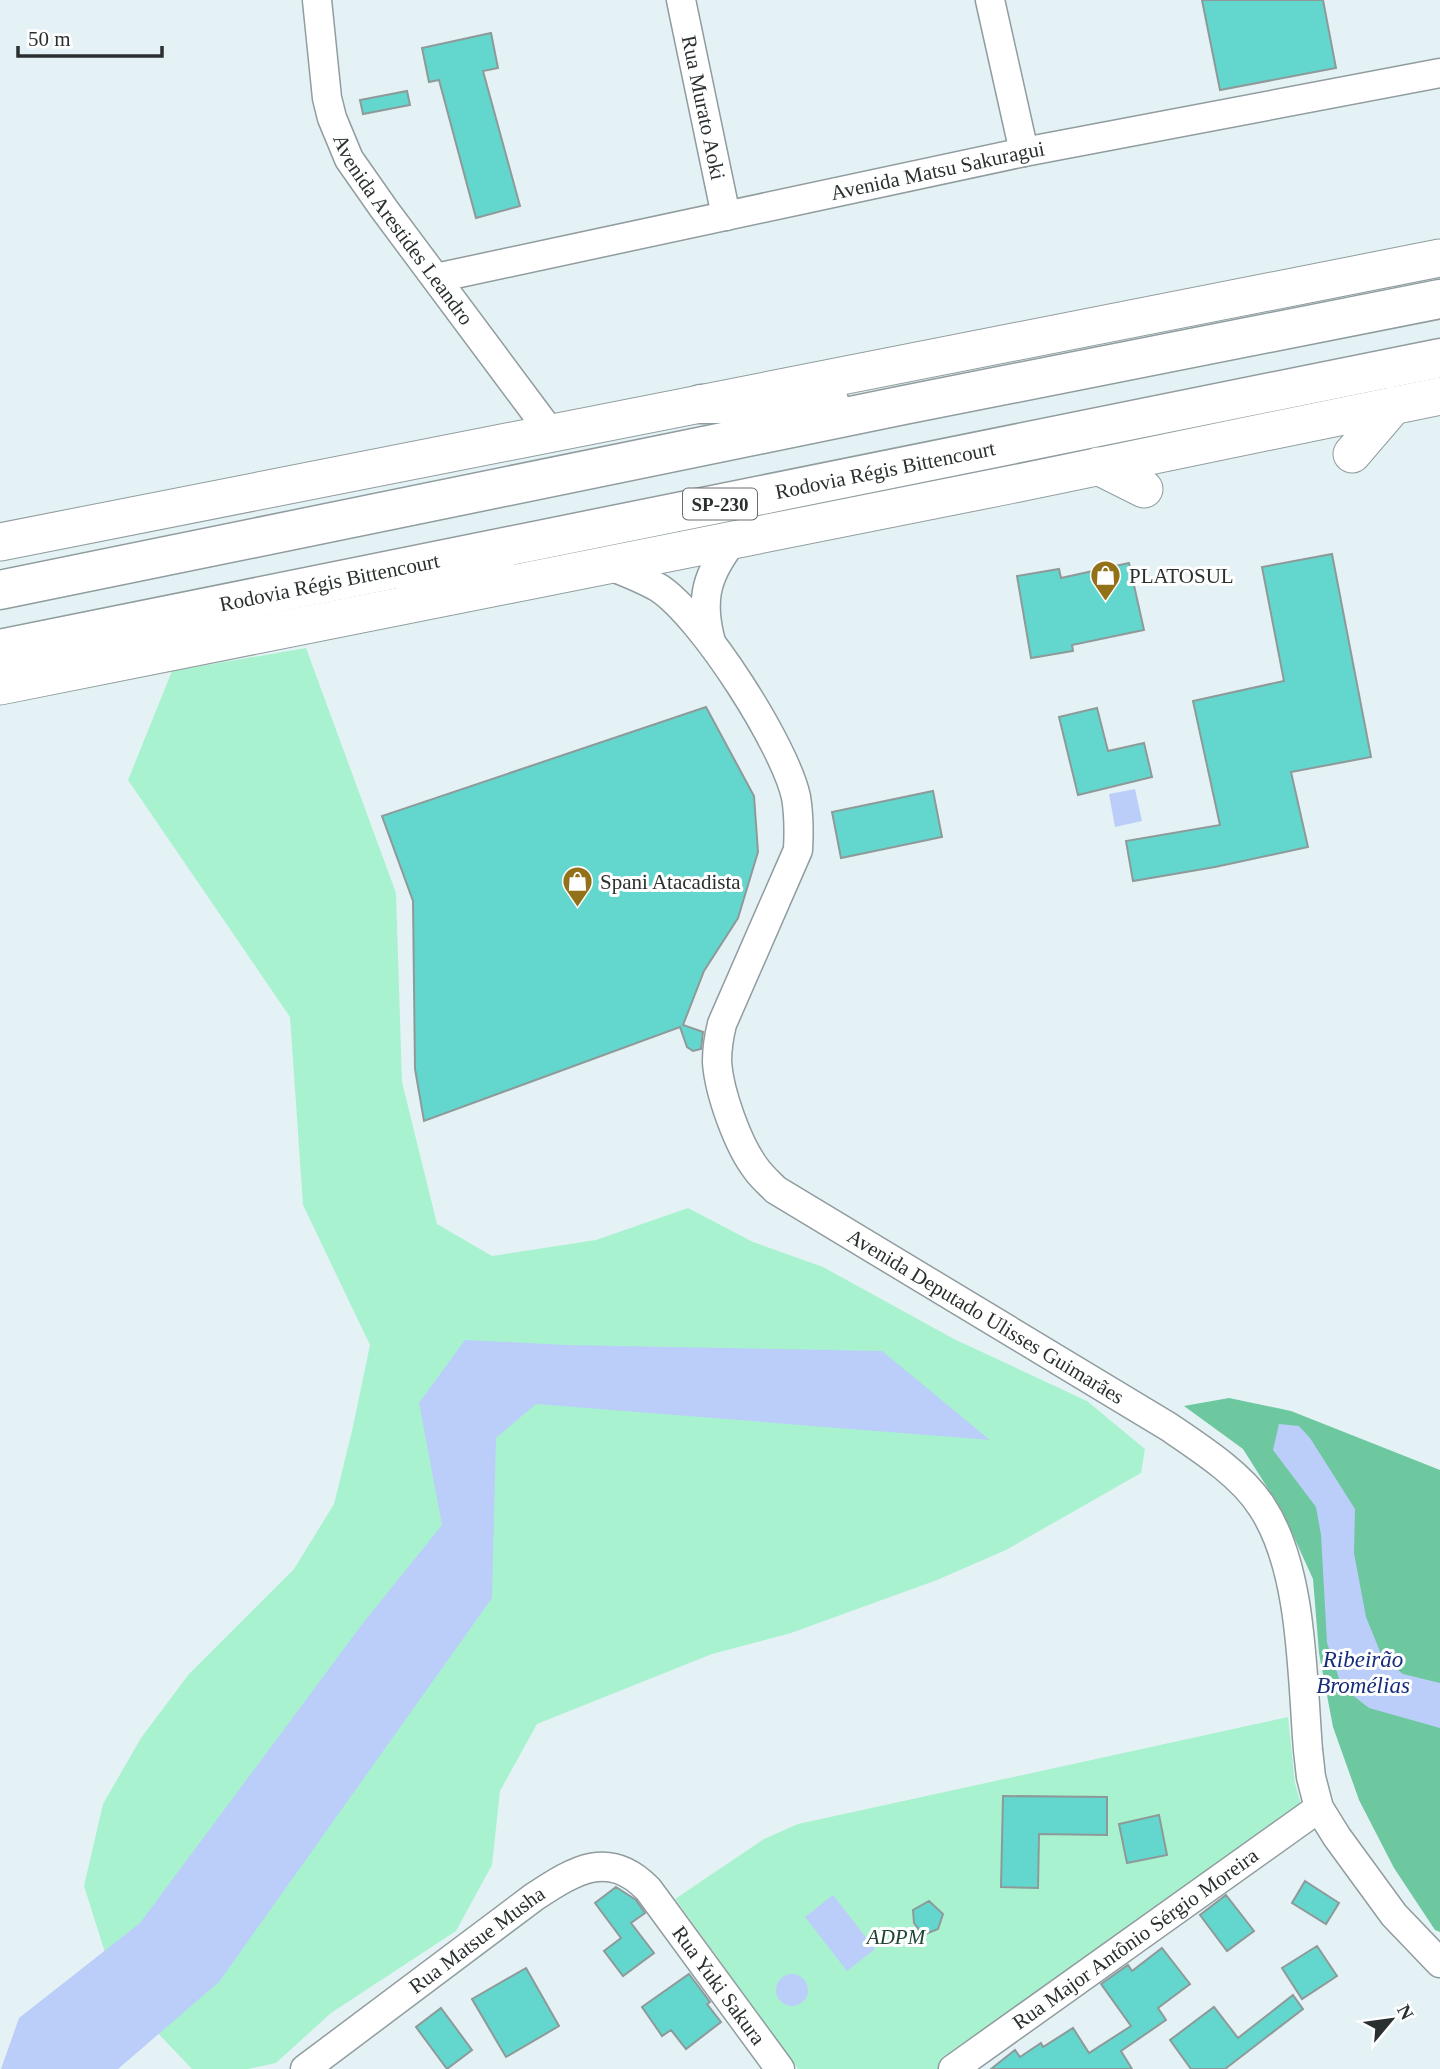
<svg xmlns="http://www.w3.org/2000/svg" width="1440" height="2069" font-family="'Times New Roman',serif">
<rect width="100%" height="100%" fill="#e5f2f5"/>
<path fill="#a9f2cf" d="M 306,648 L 396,893 L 402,1082 L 437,1224 L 492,1256 L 596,1240 L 688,1208 L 753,1242 L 823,1267 L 954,1339 L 1087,1401 L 1145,1449 L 1141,1473 L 1006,1550 L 937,1580 L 791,1633 L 712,1654 L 537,1724 L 500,1791 L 492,1865 L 456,1931 L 331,2013 L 276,2063 L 248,2069 L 192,2069 L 151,2026 L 108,1962 L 84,1886 L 103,1804 L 141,1738 L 189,1674 L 294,1569 L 334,1504 L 352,1431 L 370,1345 L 303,1205 L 290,1017 L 128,780 L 172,671 Z
M 1288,1717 L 1295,1783 L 1303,1812 L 941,2069 L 798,2069 L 675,1899 L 764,1839 L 798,1824 Z"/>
<path fill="#6dc79f" d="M 1229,1398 L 1291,1411 L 1440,1470 L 1440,1932 L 1435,1930 L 1394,1868 L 1359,1800 L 1333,1727 L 1319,1653 L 1313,1579 L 1282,1511 L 1243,1449 L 1184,1406 Z"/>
<path fill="#bbcef9" d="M 1135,789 L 1142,821 L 1115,827 L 1109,794 Z
M 465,1340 L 567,1345 L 882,1351 L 990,1440 L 536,1404 L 496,1438 L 492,1598 L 219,1982 L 118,2069 L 1,2069 L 19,2018 L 140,1923 L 363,1623 L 442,1525 L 419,1403 Z
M 1279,1424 L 1299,1426 L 1310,1438 L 1355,1509 L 1354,1553 L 1366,1617 L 1383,1659 L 1403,1674 L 1440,1683 L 1440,1728 L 1369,1708 L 1342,1687 L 1327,1643 L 1321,1535 L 1316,1507 L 1273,1450 Z
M 833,1895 L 875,1949 L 847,1971 L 805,1917 Z
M776 1990a16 16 0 1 1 32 0a16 16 0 1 1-32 0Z"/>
<path fill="#63d7ce" stroke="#8e9a99" stroke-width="2" d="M 1202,0 L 1323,0 L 1336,68 L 1220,90 Z
M 491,33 L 498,68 L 483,71 L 520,206 L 476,218 L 439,80 L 429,82 L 422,48 Z
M 407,91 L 410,105 L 363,114 L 360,100 Z
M 1332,554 L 1371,757 L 1291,772 L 1308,847 L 1215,867 L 1133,881 L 1126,841 L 1220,825 L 1193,701 L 1284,681 L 1262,567 Z
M 1129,563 L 1144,630 L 1072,645 L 1073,651 L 1031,658 L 1017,576 L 1059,569 L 1061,578 Z
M 706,707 L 754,796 L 758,852 L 738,918 L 704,971 L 683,1025 L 703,1032 L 701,1049 L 693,1051 L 687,1047 L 680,1027 L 424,1121 L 415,1069 L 413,901 L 382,816 Z
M 1097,708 L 1108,751 L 1144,743 L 1152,777 L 1078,795 L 1059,717 Z
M 933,791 L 942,837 L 841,858 L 832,812 Z
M 1003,1796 L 1107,1797 L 1107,1835 L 1039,1834 L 1038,1888 L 1001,1887 Z
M 1159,1815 L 1167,1855 L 1127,1863 L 1119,1824 Z
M 1305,1881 L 1339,1903 L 1326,1924 L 1292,1903 Z
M 616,1887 L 636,1900 L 645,1913 L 631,1923 L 654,1953 L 623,1976 L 604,1951 L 621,1938 L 595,1903 Z
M 1226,1895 L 1254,1931 L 1227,1951 L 1200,1915 Z
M 929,1901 L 943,1914 L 938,1929 L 923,1935 L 914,1923 L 913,1910 Z
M 1317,1946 L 1337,1976 L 1302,1999 L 1282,1968 Z
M 1162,1948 L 1190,1984 L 1158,2008 L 1166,2020 L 1121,2051 L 1132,2069 L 991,2069 L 1015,2050 L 1020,2057 L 1041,2043 L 1043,2047 L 1073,2028 L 1089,2053 L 1131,2026 L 1101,1984 L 1128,1965 L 1132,1971 Z
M 526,1968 L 559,2026 L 506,2057 L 472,1999 Z
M 689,1974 L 710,2002 L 707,2004 L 721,2022 L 686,2049 L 671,2030 L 662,2036 L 642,2007 Z
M 1293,1995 L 1303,2009 L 1225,2069 L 1191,2069 L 1170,2040 L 1214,2007 L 1238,2038 Z
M 441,2008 L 472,2050 L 447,2069 L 416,2027 Z"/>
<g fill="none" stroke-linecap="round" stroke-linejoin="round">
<defs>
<g id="minor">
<path id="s1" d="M 317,0 L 327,98 L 332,118 L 349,159 L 384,209 L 551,433"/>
<path id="s2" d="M 681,0 L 726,216"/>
<path d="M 990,0 L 1024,152"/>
<path id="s3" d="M 436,278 L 1024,152 L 1440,73"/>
<path id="s4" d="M 605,564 C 623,571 642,578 659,588 C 703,617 785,746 796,797 C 799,815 799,832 798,850 L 722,1024 C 719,1036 717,1049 717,1062 C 719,1092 738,1146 757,1170 C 762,1177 770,1184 776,1190 L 1169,1427 C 1200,1448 1242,1475 1262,1507 C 1303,1569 1302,1676 1308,1750 L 1311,1777 L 1319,1808 L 1337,1837 L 1394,1915 L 1440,1963"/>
<path d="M 711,642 C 699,598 707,573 735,538"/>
<path id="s5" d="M 305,2069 L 534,1897 C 574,1871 608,1848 648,1889 L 780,2069"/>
<path id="s6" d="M 953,2069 L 1319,1808"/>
</g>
<path id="major" d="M 1352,454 L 1394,405
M 1098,466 L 1144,489
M 0,542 L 1440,258
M 0,686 L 1009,485 L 1440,396"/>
<g id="highway">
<path d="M 701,404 L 788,404 L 829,401"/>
<path d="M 416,583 L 510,583"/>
<path d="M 0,590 L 904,405 L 1440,299"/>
<path id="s7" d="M 0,649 L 1440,358"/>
</g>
</defs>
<use href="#minor" stroke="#909c9f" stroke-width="31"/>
<use href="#major" stroke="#909c9f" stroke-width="39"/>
<use href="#highway" stroke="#909c9f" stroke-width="41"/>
<use href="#minor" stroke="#fff" stroke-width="28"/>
<use href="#major" stroke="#fff" stroke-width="37"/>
<use href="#highway" stroke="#fff" stroke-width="38"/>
</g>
<defs>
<symbol id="shop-pin" viewBox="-11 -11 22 30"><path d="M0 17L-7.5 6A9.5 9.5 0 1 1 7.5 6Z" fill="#927118" stroke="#fff"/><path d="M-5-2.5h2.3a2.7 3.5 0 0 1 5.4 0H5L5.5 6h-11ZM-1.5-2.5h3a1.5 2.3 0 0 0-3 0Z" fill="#fff"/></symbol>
</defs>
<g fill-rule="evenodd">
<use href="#shop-pin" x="1088" y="558" width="35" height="47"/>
<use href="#shop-pin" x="560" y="864" width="35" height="47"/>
</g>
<g text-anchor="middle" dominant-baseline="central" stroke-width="6" stroke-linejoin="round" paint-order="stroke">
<rect fill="#fff" stroke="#6a6d6e" stroke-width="2" x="683" y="488.5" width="74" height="31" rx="5"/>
<g font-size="19" font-weight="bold" fill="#2a2f30">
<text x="720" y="504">SP-230</text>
</g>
<g font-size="21" fill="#2a2f30" stroke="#fff">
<text stroke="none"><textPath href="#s2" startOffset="110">Rua Murato Aoki</textPath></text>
<text stroke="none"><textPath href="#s3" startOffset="513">Avenida Matsu Sakuragui</textPath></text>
<text stroke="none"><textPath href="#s1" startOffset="252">Avenida Arestides Leandro</textPath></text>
<text stroke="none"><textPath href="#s7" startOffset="903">Rodovia Régis Bittencourt</textPath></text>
<text stroke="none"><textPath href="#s7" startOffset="336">Rodovia Régis Bittencourt</textPath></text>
<text stroke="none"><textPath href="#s4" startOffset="982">Avenida Deputado Ulisses Guimarães</textPath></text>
<text stroke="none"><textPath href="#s6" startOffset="224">Rua Major Antônio Sérgio Moreira</textPath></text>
<text stroke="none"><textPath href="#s5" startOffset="215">Rua Matsue Musha</textPath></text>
<text stroke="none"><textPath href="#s5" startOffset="534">Rua Yuki Sakura</textPath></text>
</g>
<g font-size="21" fill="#2a2f30" stroke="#fff" text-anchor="start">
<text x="1129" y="576">PLATOSUL</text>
<text x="600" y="882">Spani Atacadista</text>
</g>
<g font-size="21" font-style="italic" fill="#1f4635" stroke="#fff">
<text x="896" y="1937">ADPM</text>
</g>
<g font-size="23" font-style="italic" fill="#162d7b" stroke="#fff">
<text x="1363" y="1659">Ribeirão<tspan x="1363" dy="26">Bromélias</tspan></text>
</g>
</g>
<g transform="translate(1391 2020) rotate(61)" stroke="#ffffff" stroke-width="5" paint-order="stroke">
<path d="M0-5L12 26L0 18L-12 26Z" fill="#2a2f30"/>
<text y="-10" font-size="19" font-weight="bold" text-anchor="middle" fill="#2a2f30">N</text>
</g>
<path d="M18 46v10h144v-10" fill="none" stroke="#2a2f30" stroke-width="3.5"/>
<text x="28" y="46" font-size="21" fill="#2a2f30" stroke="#ffffff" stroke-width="5" paint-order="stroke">50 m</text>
</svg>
